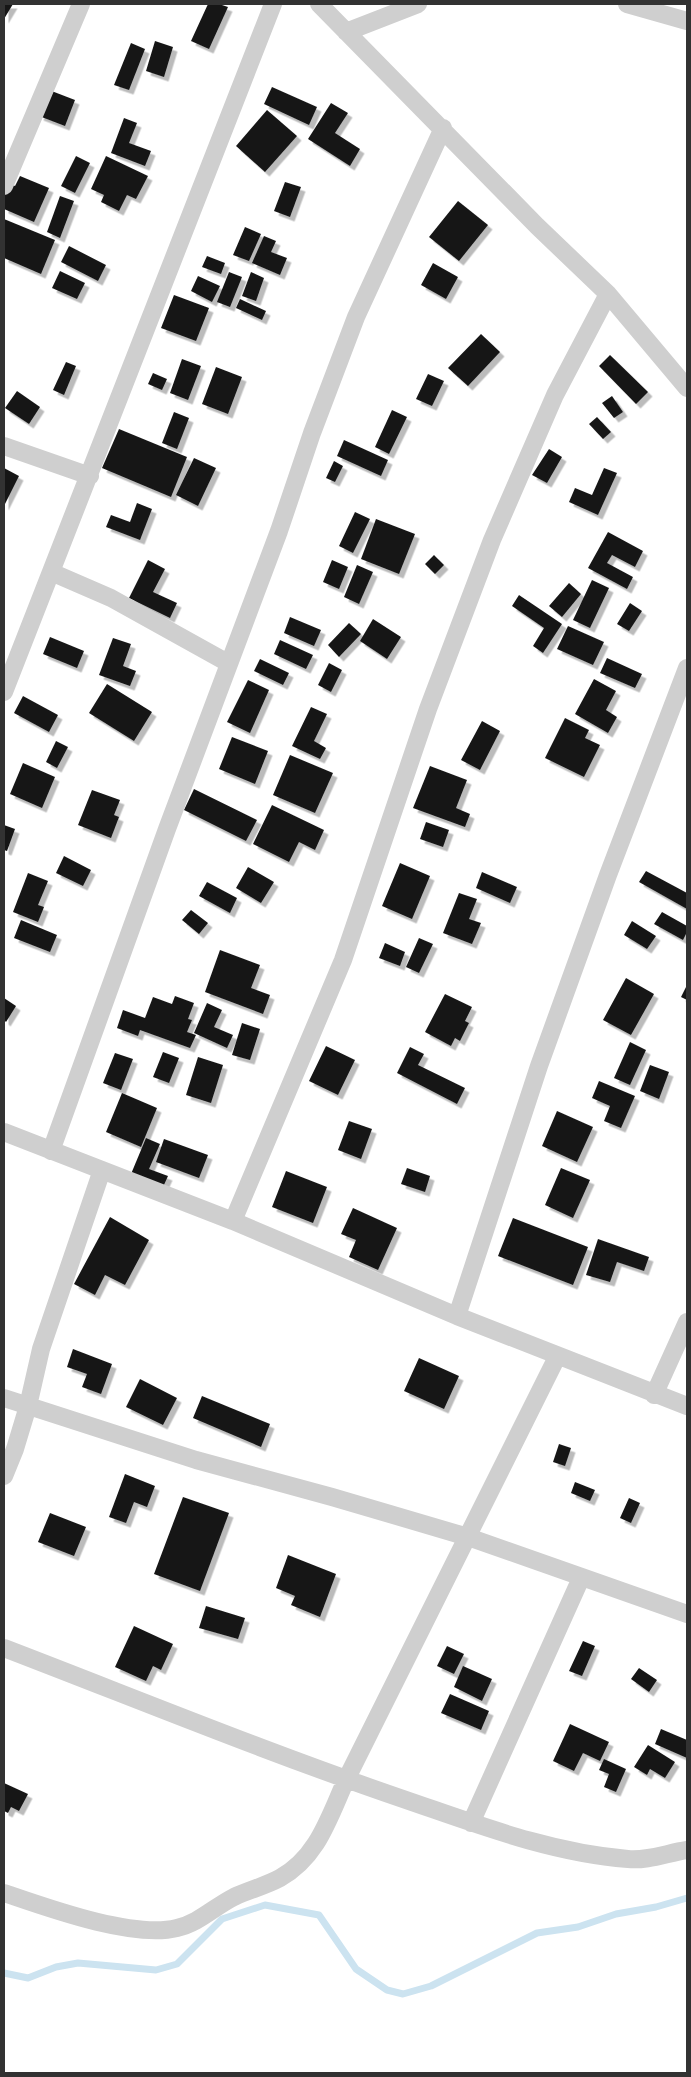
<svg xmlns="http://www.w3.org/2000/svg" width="691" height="2077" font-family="Poppins,sans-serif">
<defs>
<filter id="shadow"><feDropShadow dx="4.5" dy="4.5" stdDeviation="0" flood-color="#0004"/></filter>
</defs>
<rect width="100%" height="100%" fill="#fff"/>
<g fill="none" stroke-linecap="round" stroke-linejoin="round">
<path stroke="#cce3f0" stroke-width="7" d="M 4,1973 L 28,1978 L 56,1967 L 78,1963 L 156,1970 L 177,1964 L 222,1919 L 265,1905 L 319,1915 L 356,1969 L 387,1990 L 403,1994 L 431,1986 L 537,1933 L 578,1927 L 616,1914 L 656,1907 L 687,1898"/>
</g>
<path fill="#191919" filter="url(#shadow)" d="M 4,4 L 13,4 L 4,19 Z
M 208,4 L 219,4 L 228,7 L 209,49 L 191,41 Z
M 155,41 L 173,47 L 164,77 L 146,71 Z
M 131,43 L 145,49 L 129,90 L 114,85 Z
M 272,87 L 317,107 L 309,125 L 264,104 Z
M 49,90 L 75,100 L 65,126 L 39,116 Z
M 331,103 L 348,113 L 335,133 L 360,149 L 350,166 L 308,139 Z
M 267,110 L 297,136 L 265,172 L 236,146 Z
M 124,118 L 137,123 L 129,143 L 151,151 L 145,166 L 111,153 Z
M 76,156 L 90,163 L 75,193 L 61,186 Z
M 106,156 L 148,176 L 136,199 L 127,195 L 119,211 L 101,202 L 104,195 L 91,189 Z
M 20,176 L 49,188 L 34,222 L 4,209 L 4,193 L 8,183 L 15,186 Z
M 285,182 L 301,187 L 290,217 L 274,211 Z
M 60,196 L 74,201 L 60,238 L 47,232 Z
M 458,201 L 488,225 L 459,261 L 429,237 Z
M 4,219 L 55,240 L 41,274 L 4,258 Z
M 245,227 L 261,234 L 249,261 L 233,255 Z
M 264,236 L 276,241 L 271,252 L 287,258 L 280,275 L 252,263 Z
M 69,246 L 106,265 L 98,281 L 61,262 Z
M 207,256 L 225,263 L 221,274 L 202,267 Z
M 433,263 L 458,277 L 446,299 L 421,285 Z
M 60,271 L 85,283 L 77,299 L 52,288 Z
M 229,272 L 242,277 L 230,307 L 217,302 Z
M 251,272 L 264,278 L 256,301 L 242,296 Z
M 198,276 L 220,286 L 212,302 L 191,291 Z
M 174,295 L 209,308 L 196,341 L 161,328 Z
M 240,299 L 266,311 L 262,320 L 236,308 Z
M 481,334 L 500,352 L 468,386 L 448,368 Z
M 610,355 L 648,392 L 636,404 L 599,366 Z
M 182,359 L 201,366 L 188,400 L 170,393 Z
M 66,362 L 76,366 L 64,395 L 53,390 Z
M 216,367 L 242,377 L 228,414 L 202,404 Z
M 153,373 L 167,379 L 162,390 L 148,384 Z
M 428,374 L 444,381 L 432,406 L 416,399 Z
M 17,391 L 40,407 L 29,424 L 5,408 Z
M 612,396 L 623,412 L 614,418 L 602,403 Z
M 392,410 L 407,417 L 389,454 L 375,447 Z
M 174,412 L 189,418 L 177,449 L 162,443 Z
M 597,417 L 611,432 L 603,439 L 589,424 Z
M 119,429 L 187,457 L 171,497 L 102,468 Z
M 344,440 L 388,460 L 381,476 L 337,456 Z
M 549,449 L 562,457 L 547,483 L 532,475 Z
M 194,458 L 216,468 L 198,506 L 176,495 Z
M 334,461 L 343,466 L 335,482 L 326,478 Z
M 4,468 L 19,476 L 4,506 Z
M 604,468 L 617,473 L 598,515 L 569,502 L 575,488 L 592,495 Z
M 137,503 L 152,509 L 140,540 L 106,527 L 111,515 L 130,522 Z
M 355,512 L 370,519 L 353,553 L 339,546 Z
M 376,519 L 415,534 L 399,574 L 361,559 Z
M 608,532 L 643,551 L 635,567 L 612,555 L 607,563 L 633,577 L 627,589 L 588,568 Z
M 434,555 L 444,565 L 435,574 L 425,564 Z
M 148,560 L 165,569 L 153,592 L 177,603 L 170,618 L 129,598 Z
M 332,560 L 348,567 L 339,589 L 323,582 Z
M 357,565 L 373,572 L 359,604 L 344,597 Z
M 592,580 L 609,588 L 590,628 L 573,620 Z
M 569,583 L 581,594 L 562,617 L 549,606 Z
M 519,595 L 562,624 L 543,653 L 533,646 L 544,628 L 512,606 Z
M 630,603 L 642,611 L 629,631 L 617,624 Z
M 290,617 L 321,630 L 314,646 L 284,633 Z
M 373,619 L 401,637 L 387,659 L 360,641 Z
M 349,623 L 361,634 L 339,657 L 328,645 Z
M 568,626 L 604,642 L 593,665 L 557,649 Z
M 50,637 L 84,651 L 77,668 L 43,654 Z
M 113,638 L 131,644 L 123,666 L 136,671 L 130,686 L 99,675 Z
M 280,640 L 313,655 L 306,669 L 274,654 Z
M 607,658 L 642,674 L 635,688 L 600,673 Z
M 260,659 L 289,673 L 283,685 L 254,671 Z
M 329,663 L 342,670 L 331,692 L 318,685 Z
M 594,679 L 616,691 L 606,710 L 617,717 L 608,733 L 575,714 Z
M 248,680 L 269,690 L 250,733 L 227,722 Z
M 107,684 L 152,712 L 134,741 L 89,713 Z
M 23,696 L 58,715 L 49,732 L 14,713 Z
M 311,707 L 327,714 L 314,741 L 326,748 L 320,759 L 292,746 Z
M 565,718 L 589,730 L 585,738 L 600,745 L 584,777 L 545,758 Z
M 482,721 L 500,731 L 480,770 L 461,760 Z
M 232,737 L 268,751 L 255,784 L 219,769 Z
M 56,741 L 68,747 L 57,768 L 46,762 Z
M 290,755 L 333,773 L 315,813 L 273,795 Z
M 23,763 L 55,777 L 42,808 L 10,794 Z
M 430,766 L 467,780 L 456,808 L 470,814 L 465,827 L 413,808 Z
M 194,789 L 257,820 L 246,841 L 184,810 Z
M 92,790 L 120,800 L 114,815 L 119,817 L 111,838 L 78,825 Z
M 272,805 L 324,830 L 315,850 L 299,842 L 289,862 L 253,844 Z
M 426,822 L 449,830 L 443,847 L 420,839 Z
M 4,825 L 15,829 L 7,851 L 4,850 Z
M 64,856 L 91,870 L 83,886 L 56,873 Z
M 400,863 L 430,876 L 412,919 L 382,906 Z
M 248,867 L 274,882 L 261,903 L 236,888 Z
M 646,871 L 687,893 L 687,909 L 639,882 Z
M 482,872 L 517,887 L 510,903 L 476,888 Z
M 28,873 L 48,881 L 38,905 L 44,907 L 38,922 L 13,912 Z
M 207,882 L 237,898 L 230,913 L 199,896 Z
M 459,893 L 477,899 L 469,919 L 481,923 L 472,944 L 443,933 Z
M 191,910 L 208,923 L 199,934 L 182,920 Z
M 662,912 L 687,926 L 687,932 L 683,940 L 654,924 Z
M 21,920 L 57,935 L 50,952 L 14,938 Z
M 632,921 L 656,936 L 647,949 L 624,935 Z
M 419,938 L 433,944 L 419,973 L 406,967 Z
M 385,943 L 405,952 L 400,966 L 379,958 Z
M 220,950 L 260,965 L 251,988 L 270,995 L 263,1014 L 205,992 Z
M 626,978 L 654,994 L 631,1035 L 603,1020 Z
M 687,985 L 687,1000 L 681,997 Z
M 445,994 L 472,1007 L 465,1021 L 469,1023 L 460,1041 L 455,1038 L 451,1046 L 425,1032 Z
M 175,996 L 194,1003 L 188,1019 L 192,1020 L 187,1032 L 196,1035 L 190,1048 L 140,1030 L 138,1036 L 117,1028 L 123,1010 L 145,1018 L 153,997 L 172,1004 Z
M 4,998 L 16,1006 L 6,1022 L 4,1020 Z
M 207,1003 L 222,1010 L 214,1027 L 233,1035 L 227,1048 L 194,1033 Z
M 242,1023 L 260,1029 L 250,1060 L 232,1055 Z
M 630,1042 L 646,1050 L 630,1085 L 614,1078 Z
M 326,1046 L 355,1060 L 338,1095 L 309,1081 Z
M 410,1047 L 424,1054 L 418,1065 L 465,1088 L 457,1104 L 397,1073 Z
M 163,1052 L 179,1058 L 169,1083 L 153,1077 Z
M 115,1053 L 133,1059 L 121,1090 L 103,1083 Z
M 198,1057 L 223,1065 L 211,1103 L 186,1095 Z
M 650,1065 L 669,1072 L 659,1099 L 640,1091 Z
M 599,1081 L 635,1096 L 621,1128 L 604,1121 L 610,1106 L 592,1098 Z
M 122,1093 L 157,1108 L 141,1147 L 106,1132 Z
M 557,1111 L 593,1127 L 577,1162 L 542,1146 Z
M 349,1121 L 372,1129 L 361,1159 L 338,1150 Z
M 146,1138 L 160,1144 L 149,1169 L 168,1176 L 163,1187 L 131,1174 Z
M 164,1139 L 208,1155 L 199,1178 L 156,1162 Z
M 407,1168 L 430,1176 L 425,1192 L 401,1184 Z
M 561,1168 L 590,1180 L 573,1218 L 545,1205 Z
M 286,1171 L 327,1187 L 313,1223 L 272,1207 Z
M 353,1208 L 397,1228 L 378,1270 L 349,1257 L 356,1240 L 341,1234 Z
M 110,1217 L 149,1240 L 125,1285 L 105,1275 L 95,1295 L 74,1284 Z
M 513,1218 L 588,1247 L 573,1285 L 498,1256 Z
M 598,1239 L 649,1257 L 644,1271 L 617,1262 L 610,1282 L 586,1275 Z
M 73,1349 L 112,1364 L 101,1394 L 82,1387 L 87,1374 L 67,1367 Z
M 419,1358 L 459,1376 L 444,1409 L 404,1391 Z
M 140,1379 L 177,1398 L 163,1425 L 126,1407 Z
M 202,1396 L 270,1424 L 261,1447 L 193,1418 Z
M 559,1444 L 571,1448 L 565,1466 L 553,1462 Z
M 125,1474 L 155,1486 L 147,1507 L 134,1502 L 126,1523 L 109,1517 Z
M 575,1482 L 595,1490 L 590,1501 L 571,1493 Z
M 183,1497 L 229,1513 L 200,1591 L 154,1574 Z
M 629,1498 L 640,1503 L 631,1523 L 620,1518 Z
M 50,1513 L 86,1527 L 74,1556 L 38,1542 Z
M 288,1555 L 336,1574 L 320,1617 L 291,1605 L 295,1596 L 276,1588 Z
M 206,1606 L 245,1618 L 238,1639 L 199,1628 Z
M 134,1626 L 173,1644 L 161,1670 L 153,1666 L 146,1681 L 115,1667 Z
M 583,1641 L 595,1646 L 582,1676 L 569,1671 Z
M 447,1646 L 464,1654 L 454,1674 L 437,1666 Z
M 463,1666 L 492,1679 L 482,1701 L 454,1687 Z
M 639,1668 L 657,1680 L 649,1692 L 631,1679 Z
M 450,1694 L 489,1711 L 481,1730 L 441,1713 Z
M 570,1724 L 609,1742 L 600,1761 L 583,1753 L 574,1771 L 553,1761 Z
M 661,1729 L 687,1740 L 687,1758 L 655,1744 Z
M 648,1745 L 675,1762 L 665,1778 L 650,1769 L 647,1775 L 634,1767 Z
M 604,1759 L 626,1769 L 616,1792 L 604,1787 L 609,1774 L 599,1770 Z
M 4,1783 L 28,1794 L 19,1811 L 11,1807 L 8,1813 L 4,1811 Z"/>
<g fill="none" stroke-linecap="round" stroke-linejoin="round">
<path stroke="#cfcfcf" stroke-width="18" d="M 319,4 L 537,226 L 608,294 L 687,388
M 627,4 L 687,21
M 346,32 L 418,4
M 4,186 L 81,4
M 4,446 L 90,476
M 51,572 L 111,598 L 228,663
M 4,692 L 273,4
M 4,1132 L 233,1221 L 457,1316 L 687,1406
M 51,1151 L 167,829 L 279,531 L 312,433 L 356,317 L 443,128
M 233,1221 L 343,960 L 428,709 L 492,540 L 555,395 L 608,294
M 457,1316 L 539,1066 L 608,875 L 687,668
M 654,1395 L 687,1322
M 4,1398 L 196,1460 L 332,1497 L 468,1537 L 687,1614
M 4,1476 L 15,1449 L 28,1406 L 41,1349 L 102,1170
M 4,1648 C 137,1699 271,1754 406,1800 C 479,1825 551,1853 628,1859 C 648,1861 667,1853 687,1850
M 471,1823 L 581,1578
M 4,1893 C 48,1908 133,1939 177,1928 C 199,1923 214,1907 234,1897 C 249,1890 265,1886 280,1878 C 318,1857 329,1817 346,1780 L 557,1357"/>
</g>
<rect width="691" height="2077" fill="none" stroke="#323232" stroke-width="10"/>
</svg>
